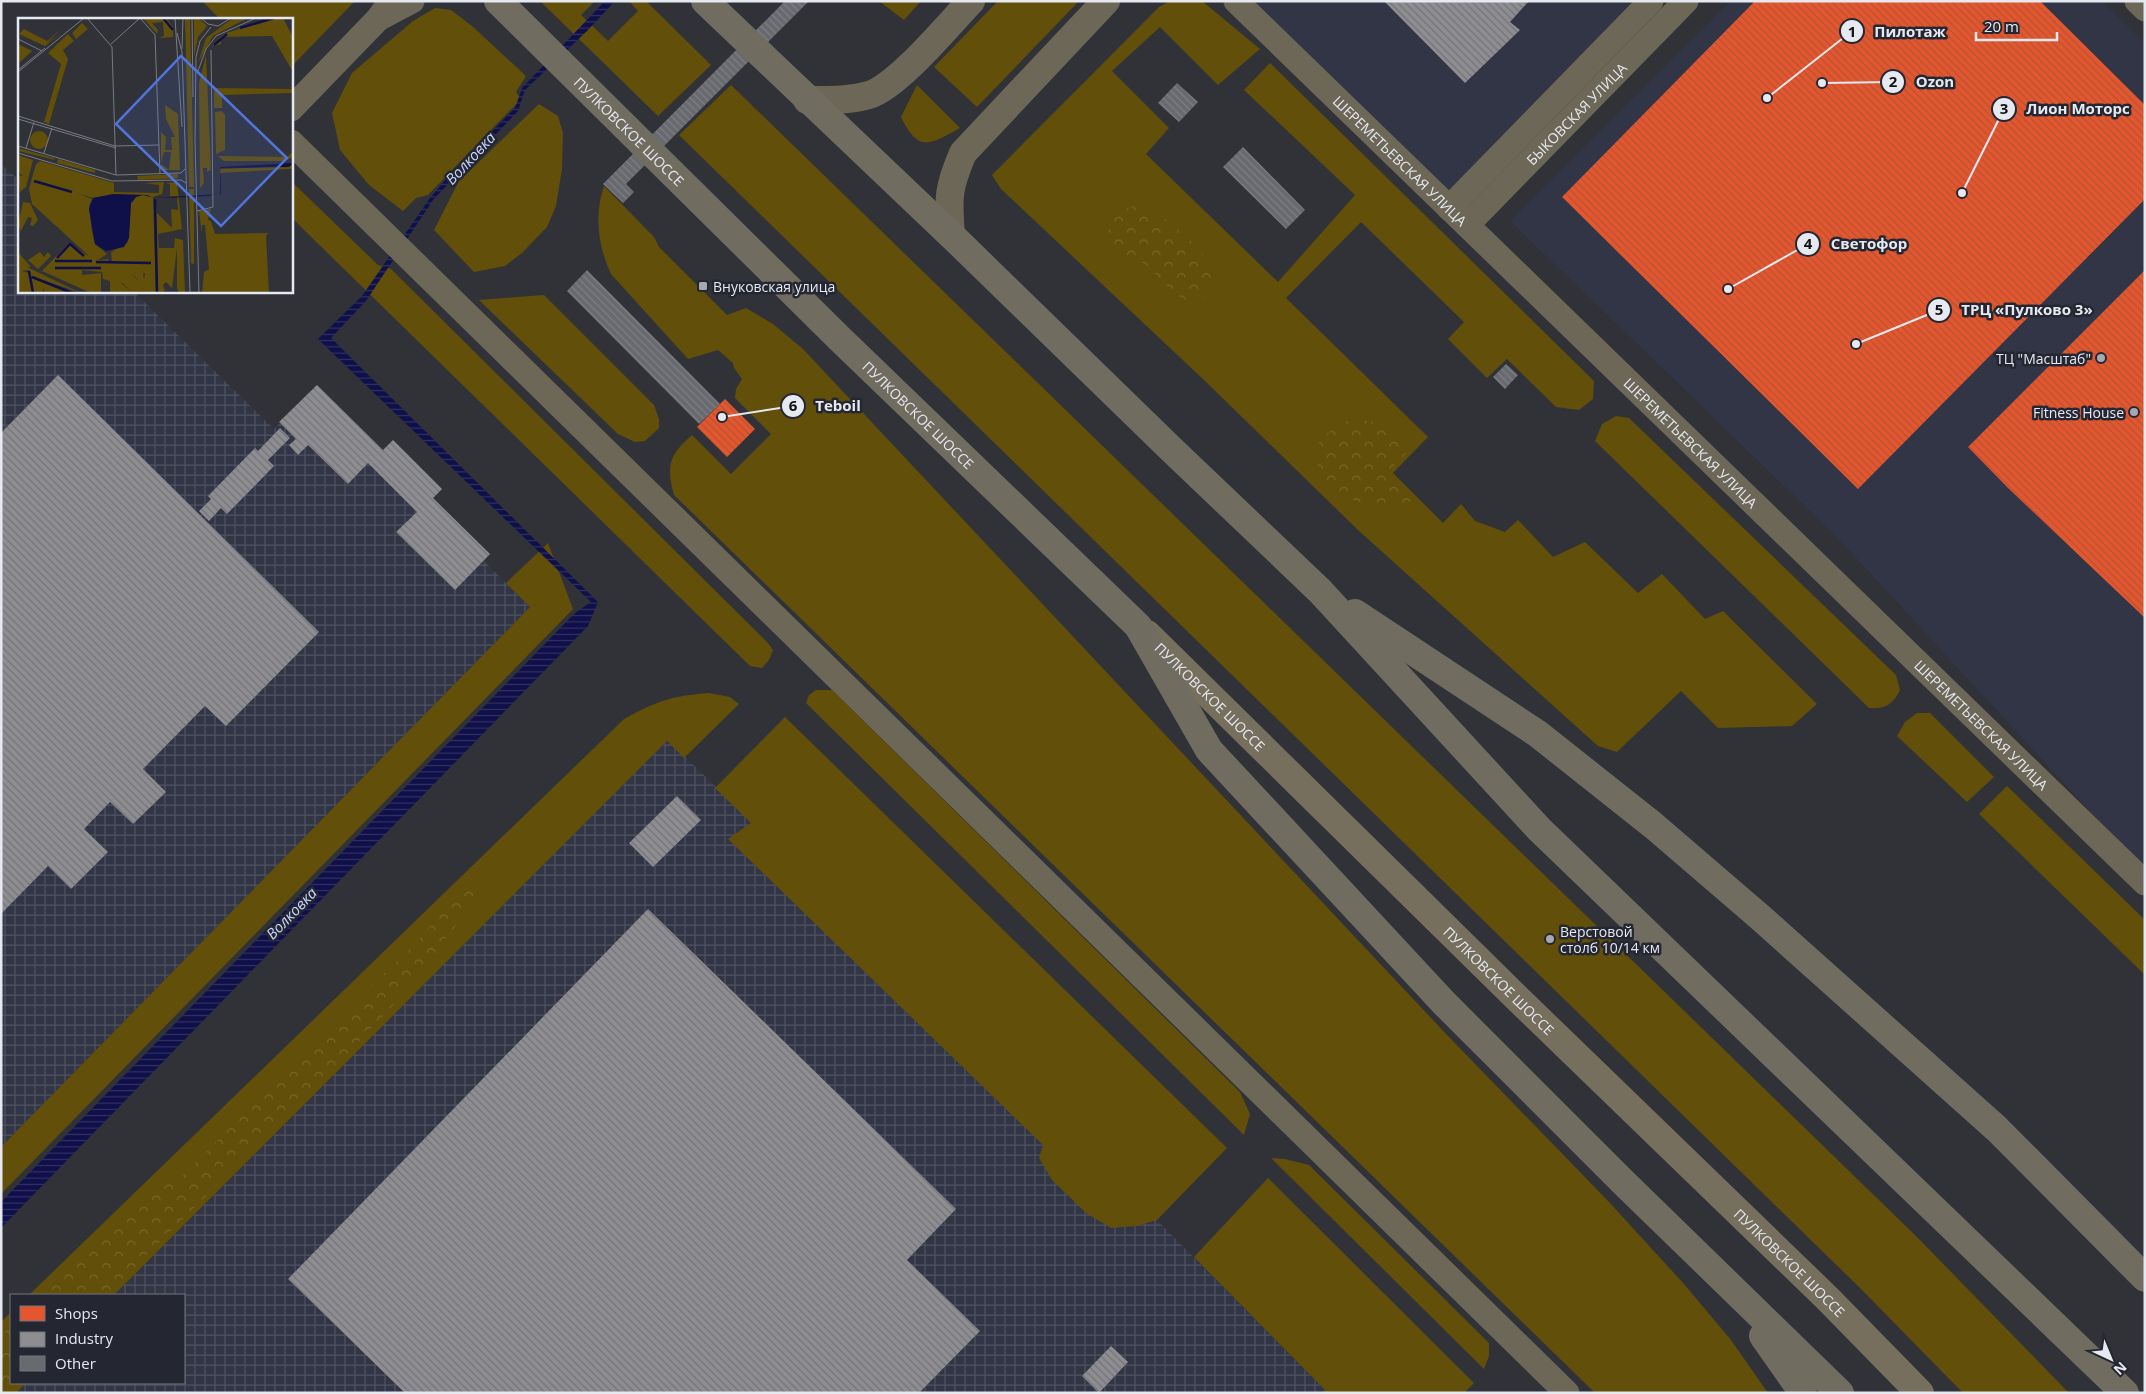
<svg xmlns="http://www.w3.org/2000/svg" width="2146" height="1394" font-family="'Open Sans',sans-serif">
<defs>
<pattern id="industrial-grid" width="8" height="8" patternUnits="userSpaceOnUse" patternTransform="scale(1.25)"><rect width="8" height="8" fill="#313545"/><path d="M0 4h8M4 0v8" fill="none" stroke="#4f5260"/></pattern>
<pattern id="forest-crowns" width="20" height="18" patternUnits="userSpaceOnUse" patternTransform="scale(1.25)"><rect width="20" height="18" fill="#624f09"/><path d="M2 6a3 3 0 1 1 6 0M12 15a3 3 0 1 1 6 0" fill="none" stroke="#78682d"/></pattern>
<pattern id="water-rules" width="6" height="5" patternUnits="userSpaceOnUse" patternTransform="scale(1.25)"><rect width="6" height="5" fill="#0f0f49"/><path d="M0 2.5h6" fill="none" stroke="#323264"/></pattern>
<pattern id="shops-back-hatch" width="6" height="6" patternUnits="userSpaceOnUse" patternTransform="scale(1.25)"><rect width="6" height="6" fill="#e4572e"/><path d="M-1 5l2 2M0 0l6 6M5-1l2 2" fill="none" stroke="#b45236"/></pattern>
<pattern id="industry-back-hatch" width="6" height="6" patternUnits="userSpaceOnUse" patternTransform="scale(1.25)"><rect width="6" height="6" fill="#8d8d92"/><path d="M-1 5l2 2M0 0l6 6M5-1l2 2" fill="none" stroke="#747478"/></pattern>
<pattern id="building-back-hatch" width="6" height="6" patternUnits="userSpaceOnUse" patternTransform="scale(1.25)"><rect width="6" height="6" fill="#696a70"/><path d="M-1 5l2 2M0 0l6 6M5-1l2 2" fill="none" stroke="#7e7f85"/></pattern>
</defs>
<rect width="100%" height="100%" fill="#303238"/>
<path fill="#313545" d="M 1238,1 L 1640,1 L 1443,207 Z
M 1731,1 L 2102,1 L 2145,43 L 2145,871 L 1836,536 L 1510,221 Z"/>
<path fill="url(#industrial-grid)" d="M 1,164 L 19,180 L 19,291 L 133,291 L 274,429 L 317,385 L 383,450 L 393,440 L 442,489 L 433,498 L 490,554 L 484,561 L 530,607 L 1,1147 Z
M 668,740 L 1139,1202 L 1325,1390 L 1322,1393 L 16,1393 L 26,1383 L 184,1383 L 184,1295 L 114,1295 Z"/>
<path fill="#624f09" d="M 202,1 L 355,1 L 291,67 L 291,19 L 220,19 Z
M 540,1 L 595,1 L 581,15 L 608,41 L 638,11 L 629,1 L 646,1 L 711,65 L 658,116 Z
M 879,1 L 921,1 L 904,20 Z
M 998,1 L 1079,1 L 977,107 L 934,67 Z
M 1170,1 L 1202,1 L 1260,49 L 1218,85 L 1160,27 L 1112,71 L 1169,128 L 1146,154 L 1278,282 L 1355,195 L 1244,90 L 1270,63 L 1594,381 L 1593,399 L 1579,410 L 1556,407 L 1507,359 L 1487,378 L 1448,339 L 1464,322 L 1361,222 L 1286,298 L 1428,437 L 1393,473 L 1443,523 L 1461,504 L 1475,521 L 1505,532 L 1518,520 L 1553,557 L 1585,542 L 1638,593 L 1662,574 L 1705,619 L 1723,611 L 1817,704 L 1792,726 L 1718,728 L 1681,691 L 1617,752 L 1598,746 L 1359,531 L 1205,381 L 1001,189 L 992,175 L 1159,7 Z
M 435,8 L 451,10 L 472,26 L 526,76 L 516,92 L 521,99 L 428,195 L 416,198 L 403,211 L 369,185 L 340,150 L 332,113 L 352,73 L 413,21 Z
M 731,85 L 1917,1237 L 2069,1393 L 1963,1393 L 1860,1288 L 679,135 Z
M 917,85 L 960,128 C 930,144 919,154 901,117 Z
M 539,104 L 558,116 L 563,133 L 562,169 L 556,206 L 547,227 L 522,253 L 505,266 L 474,272 L 434,230 L 459,181 Z
M 291,181 L 378,265 L 391,269 L 768,643 L 773,650 L 769,660 L 762,668 L 750,666 L 299,225 L 291,216 Z
M 604,186 L 654,237 L 659,247 L 727,315 L 746,308 L 773,324 L 803,349 L 1448,1036 L 1609,1202 L 1684,1284 L 1731,1340 L 1768,1393 L 1595,1393 L 674,495 C 666,466 669,455 692,435 L 731,474 L 771,434 L 735,398 L 736,389 L 742,379 L 734,368 L 733,363 L 718,350 L 688,359 L 611,274 C 598,246 594,215 604,186 Z
M 544,295 L 654,405 L 659,419 L 659,428 L 645,441 L 635,442 L 618,434 L 479,300 Z
M 1616,416 L 1629,418 L 1896,675 L 1900,690 C 1893,705 1885,709 1869,708 L 1595,441 L 1602,424 Z
M 548,543 L 573,609 L 1,1194 L 1,1147 L 530,607 L 506,583 Z
M 816,690 L 832,690 L 1240,1092 L 1250,1114 L 1244,1135 L 806,703 L 809,695 Z
M 709,693 L 730,697 L 739,704 L 684,758 L 667,741 L 114,1295 L 29,1295 L 624,719 C 657,701 671,696 709,693 Z
M 1917,713 L 1930,713 L 1994,777 L 1967,802 L 1897,736 L 1905,722 Z
M 785,717 L 1227,1148 L 1157,1220 L 1136,1226 L 1111,1228 L 1086,1213 L 1052,1180 L 1039,1158 L 1043,1145 L 728,839 L 751,823 L 715,788 Z
M 2007,786 L 2145,920 L 2145,975 L 1979,814 Z
M 1271,1158 L 1285,1159 L 1309,1165 L 1489,1343 L 1489,1356 L 1484,1369 Z
M 1268,1178 L 1474,1383 L 1464,1393 L 1322,1393 L 1325,1390 L 1194,1257 Z
M 11,1312 L 11,1383 L 26,1383 L 16,1393 L 1,1393 L 1,1322 Z"/>
<path fill="url(#forest-crowns)" d="M 1136,205 C 1158,209 1200,244 1209,265 C 1212,271 1212,278 1213,284 L 1201,300 C 1197,300 1192,302 1189,301 C 1176,299 1156,272 1145,264 C 1136,258 1125,256 1117,249 C 1096,232 1118,210 1136,205 Z
M 1354,420 C 1383,422 1394,424 1407,452 L 1388,472 L 1415,500 L 1392,509 L 1371,506 L 1336,494 L 1320,478 L 1316,458 L 1320,439 L 1343,422 Z
M 473,887 L 483,887 L 485,896 C 463,918 441,938 429,967 L 338,1064 L 107,1295 L 43,1295 L 157,1191 L 183,1175 L 420,938 L 445,909 Z
M 11,1324 L 11,1383 L 19,1383 L 9,1393 L 1,1393 L 1,1337 Z"/>
<path fill="url(#water-rules)" d="M 605,1 L 615,1 L 587,31 L 525,90 L 518,111 L 433,200 L 366,301 L 331,338 L 598,602 L 588,626 L 1,1228 L 1,1202 L 575,613 L 591,602 L 318,339 L 362,296 L 430,198 L 452,172 L 515,108 L 522,88 Z"/>
<path fill="url(#shops-back-hatch)" d="M 1755,1 L 2040,1 L 2145,105 L 2145,199 L 1858,489 L 1562,197 Z
M 2145,270 L 2145,618 L 2008,488 L 1968,447 Z
M 725,399 L 755,429 L 727,457 L 697,427 Z"/>
<path fill="url(#industry-back-hatch)" d="M 1384,1 L 1529,1 L 1510,22 L 1520,30 L 1465,83 Z
M 58,375 L 319,632 L 226,726 L 205,706 L 143,769 L 166,792 L 133,824 L 110,802 L 84,829 L 108,852 L 71,889 L 48,866 L 1,914 L 1,433 Z
M 317,385 L 383,450 L 393,440 L 442,489 L 433,498 L 490,554 L 455,590 L 396,532 L 417,512 L 368,463 L 348,484 L 308,445 L 298,455 L 289,445 L 296,439 L 279,422 Z
M 280,428 L 290,438 L 268,460 L 274,466 L 227,514 L 221,508 L 209,521 L 199,511 L 211,499 L 208,496 L 255,448 L 258,451 Z
M 677,796 L 701,820 L 653,867 L 629,843 Z
M 648,909 L 956,1209 L 907,1260 L 980,1331 L 919,1393 L 405,1393 L 288,1279 Z
M 1111,1346 L 1128,1362 L 1099,1393 L 1082,1376 Z"/>
<path fill="url(#building-back-hatch)" d="M 785,1 L 809,1 L 626,184 L 634,192 L 623,203 L 603,184 Z
M 1177,83 L 1198,102 L 1179,122 L 1158,103 Z
M 1243,147 L 1305,210 L 1286,229 L 1223,167 Z
M 587,270 L 720,404 L 699,424 L 567,291 Z
M 1506,364 L 1518,375 L 1505,389 L 1493,377 Z"/>
<g fill="none" stroke-linecap="round" stroke-linejoin="round">
<g stroke="#6c6757" stroke-width="25">
<path id="s1" d="M 1236,1 L 2145,883"/>
<path d="M 2137,1 L 2145,9"/>
<path d="M 378,19 L 412,1"/>
<path d="M 291,109 L 378,19 L 391,1"/>
<path d="M 291,142 L 1567,1393"/>
<path d="M 1449,208 L 1651,1"/>
<path id="s2" d="M 1467,225 L 1686,1"/>
</g>
<path stroke="#6c6757" stroke-width="28" d="M 807,100 C 828,100 848,101 869,95 C 898,86 948,25 971,1
M 951,235 C 948,197 948,188 963,153 L 1106,1"/>
<path stroke="#766f5d" stroke-width="28" id="s3" d="M 1147,634 L 1519,1000 L 1828,1299 L 1920,1393"/>
<g stroke="#716c60" stroke-width="28">
<path id="s4" d="M 498,1 L 839,338 L 1138,626 L 1209,750 L 1444,1003 L 1624,1183 L 1840,1393"/>
<path d="M 705,1 L 951,235 L 1171,449 L 1320,591 L 1539,829 L 2125,1393"/>
<path d="M 1355,613 L 1538,734 L 1654,826 L 1761,918 L 1997,1129 L 2145,1278"/>
<path d="M 1763,1336 L 1803,1393"/>
</g>
</g>
<g fill="#a7a9b0" stroke="#242732" stroke-width="2">
<rect x="698" y="281" width="10" height="10" rx="2.5"/>
<circle cx="2101" cy="358" r="5"/>
<circle cx="2134" cy="412" r="5"/>
<circle cx="1550" cy="939" r="5"/>
</g>
<g text-anchor="middle" dominant-baseline="central" stroke-width="5" stroke-linejoin="round" paint-order="stroke">
<g font-size="14" fill="#e7e9f1" stroke="#242732">
<text stroke="none"><textPath href="#s2" startOffset="156">БЫКОВСКАЯ УЛИЦА</textPath></text>
<text stroke="none"><textPath href="#s4" startOffset="185">ПУЛКОВСКОЕ ШОССЕ</textPath></text>
<text stroke="none"><textPath href="#s1" startOffset="229">ШЕРЕМЕТЬЕВСКАЯ УЛИЦА</textPath></text>
<text stroke="none"><textPath href="#s4" startOffset="590">ПУЛКОВСКОЕ ШОССЕ</textPath></text>
<text stroke="none"><textPath href="#s1" startOffset="634">ШЕРЕМЕТЬЕВСКАЯ УЛИЦА</textPath></text>
<text stroke="none"><textPath href="#s3" startOffset="89">ПУЛКОВСКОЕ ШОССЕ</textPath></text>
<text stroke="none"><textPath href="#s1" startOffset="1039">ШЕРЕМЕТЬЕВСКАЯ УЛИЦА</textPath></text>
<text stroke="none"><textPath href="#s3" startOffset="494">ПУЛКОВСКОЕ ШОССЕ</textPath></text>
<text stroke="none"><textPath href="#s3" startOffset="899">ПУЛКОВСКОЕ ШОССЕ</textPath></text>
</g>
<g font-size="14" fill="#e7e9f1" stroke="#242732" text-anchor="start">
<text x="713" y="286">Внуковская улица</text>
<text x="2091" y="358" text-anchor="end">ТЦ "Масштаб"</text>
<text x="2124" y="412" text-anchor="end">Fitness House</text>
<text x="1560" y="931">Верстовой<tspan x="1560" dy="16">столб 10/14 км</tspan></text>
</g>
<g font-size="15" font-style="italic" fill="#c8d4fc" stroke="#242732">
<text transform="translate(470 158) rotate(-47)">Волковка</text>
<text transform="translate(291 913) rotate(-46)">Волковка</text>
</g>
</g>
<g transform="translate(18 18)">
<rect width="275" height="275" fill="#303238"/>
<path d="M 125,0 L 148,0 L 155,9 L 155,19 L 141,20 L 146,18 L 145,4 L 134,5 L 140,12 L 139,16 ZM 167,0 L 172,0 L 176,169 L 171,169 ZM 176,0 L 181,0 L 189,8 L 180,19 L 176,39 ZM 215,0 L 230,0 L 195,18 L 180,45 L 188,20 ZM 252,0 L 265,0 L 275,19 L 275,54 L 254,18 L 203,19 L 203,26 L 195,28 L 195,26 L 206,16 ZM 64,5 L 70,11 L 58,21 L 54,15 ZM 6,11 L 29,23 L 43,11 L 28,26 L 45,14 L 27,28 L 1,16 ZM 50,16 L 56,23 L 45,32 L 50,41 L 31,106 L 26,104 L 43,46 L 30,35 ZM 0,26 L 14,33 L 1,45 L 0,44 ZM 188,37 L 193,152 L 189,154 L 189,150 L 185,150 L 186,165 L 182,170 L 181,65 ZM 196,70 L 275,71 L 275,75 L 204,77 L 204,90 L 196,90 ZM 147,87 L 160,96 L 162,152 L 144,152 L 143,146 L 151,152 L 153,134 L 146,134 L 143,145 L 143,114 L 148,119 L 147,132 L 154,132 L 153,119 L 157,119 L 148,101 ZM 204,93 L 207,97 L 207,132 L 198,136 L 197,94 ZM12 122a9 9 0 1 1 18 0a9 9 0 1 1-18 0ZM 0,130 L 36,140 L 37,142 L 0,133 ZM 275,134 L 275,139 L 266,143 L 206,143 L 200,138 L 269,139 ZM 0,137 L 15,142 L 8,169 L 2,174 L 3,183 L 0,157 L 5,158 L 0,154 ZM 40,141 L 77,152 L 77,155 L 39,145 ZM 22,143 L 96,165 L 96,174 L 141,175 L 141,167 L 126,165 L 146,164 L 144,176 L 135,179 L 138,275 L 124,275 L 127,255 L 115,257 L 120,262 L 103,265 L 115,275 L 92,275 L 92,263 L 85,261 L 84,254 L 64,252 L 64,257 L 83,255 L 83,274 L 89,275 L 73,275 L 24,253 L 51,225 L 72,239 L 14,186 L 11,171 L 18,146 ZM 59,175 L 75,180 L 101,176 L 117,181 L 113,185 L 110,224 L 93,234 L 94,244 L 76,243 L 89,243 L 91,241 L 80,242 L 89,236 L 77,226 L 74,214 L 71,188 L 74,181 ZM 274,148 L 273,151 L 201,155 L 203,151 ZM 160,156 L 160,160 L 120,162 L 119,158 ZM 159,164 L 164,211 L 140,216 L 141,230 L 156,230 L 157,220 L 165,222 L 167,275 L 161,275 L 159,270 L 159,230 L 154,270 L 148,264 L 145,267 L 147,273 L 140,275 L 137,180 L 139,195 L 154,210 L 153,191 L 160,192 L 159,178 L 152,178 L 152,166 L 148,165 ZM 171,171 L 176,171 L 176,246 L 173,245 ZM 5,184 L 12,185 L 20,202 L 15,208 L 12,207 L 14,200 L 10,199 L 3,213 L 0,207 ZM 193,191 L 190,202 L 193,203 L 197,216 L 250,215 L 248,218 L 251,275 L 184,275 L 186,254 L 191,251 L 187,207 L 184,207 L 184,216 L 181,193 ZM 0,234 L 13,249 L 9,249 L 63,275 L 13,258 L 11,252 L 4,253 L 11,255 L 15,275 L 0,275 ZM 22,234 L 26,239 L 30,234 L 33,238 L 20,251 L 10,242 ZM 13,260 L 17,260 L 52,275 L 26,275 L 26,270 L 24,275 L 16,275 Z" fill="#624f09" fill-rule="evenodd"/>
<path d="M 275,134 L 275,138 L 265,142 L 221,142 L 269,139 ZM 125,254 L 127,270 L 124,275 L 115,275 L 102,263 L 108,257 L 120,262 L 114,255 Z" fill="#624f09"/>
<path d="M 275,145 L 271,149 L 202,150 L 203,176 L 199,176 L 191,178 L 175,179 L 137,180 L 125,177 L 118,179 L 113,185 L 111,220 L 106,229 L 88,233 L 77,226 L 71,191 L 75,180 L 95,176 L 129,177 L 136,180 L 202,176 L 202,150 L 203,149 Z" fill="#0f0f49"/>
<path fill="none" stroke="#0f0f49" stroke-width="2.5" d="M 145,0 L 155,12M 222,10 L 256,0M 196,27 L 209,16M 16,163 L 54,174M 137,181 L 139,275M 39,240 L 52,226 L 66,238M 37,243 L 74,243M 78,244 L 133,245M 37,250 L 83,250M 11,253 L 15,275M 14,259 L 54,275"/>
<path fill="none" stroke="#797b82" stroke-width="1" d="M 69,0 L 94,29 L 98,157M 157,0 L 164,109M 174,0 L 175,79M 183,0 L 190,6 L 200,8 L 213,0M 159,15 L 164,34 L 172,275M 0,21 L 24,33M 93,26 L 122,0 L 137,17 L 142,156M 164,31 L 165,0M 0,52 L 27,30M 180,53 L 188,31 L 198,18 L 238,0M 0,54 L 66,0M 0,98 L 97,128 L 141,127M 0,101 L 98,130M 0,128 L 98,157 L 163,155 L 167,151M 8,130 L 16,104M 0,135 L 94,163 L 163,162 L 168,165M 26,135 L 34,110M 179,193 L 195,189 L 193,32M 181,275 L 177,123 L 178,39 L 182,23 L 193,9"/>
<path fill="#5075de" fill-opacity="0.15" stroke="#5075de" stroke-width="2.5" d="M 163,38 L 269,140 L 203,208 L 98,106 Z"/>
<rect width="275" height="275" fill="none" stroke="#e7e9f1" stroke-width="2.5"/>
</g>
<path fill="none" stroke="#e7e9f1" stroke-width="2" d="M1767 98L1852 31M1822 83L1893 82M1962 193L2004 109M1728 289L1808 244M1856 344L1939 310M722 417L793 406"/>
<g fill="#e7e9f1" stroke="#242732" stroke-width="2">
<circle cx="1767" cy="98" r="5"/>
<circle cx="1822" cy="83" r="5"/>
<circle cx="1962" cy="193" r="5"/>
<circle cx="1728" cy="289" r="5"/>
<circle cx="1856" cy="344" r="5"/>
<circle cx="722" cy="417" r="5"/>
<circle cx="1852" cy="31" r="12"/>
<circle cx="1893" cy="82" r="12"/>
<circle cx="2004" cy="109" r="12"/>
<circle cx="1808" cy="244" r="12"/>
<circle cx="1939" cy="310" r="12"/>
<circle cx="793" cy="406" r="12"/>
</g>
<g font-size="15" text-anchor="middle" font-weight="bold" fill="#111">
<text x="1852" y="37">1</text>
<text x="1893" y="87">2</text>
<text x="2004" y="114">3</text>
<text x="1808" y="249">4</text>
<text x="1939" y="315">5</text>
<text x="793" y="411">6</text>
</g>
<g font-size="15" text-anchor="middle" font-weight="bold" fill="#e7e9f1" stroke="#242732" stroke-width="5" stroke-linejoin="round" paint-order="stroke">
<text x="1910" y="37">Пилотаж</text>
<text x="1935" y="87">Ozon</text>
<text x="2078" y="114">Лион Моторс</text>
<text x="1869" y="249">Светофор</text>
<text x="2027" y="315">ТРЦ «Пулково 3»</text>
<text x="838" y="411">Teboil</text>
</g>
<rect width="2146" height="1394" fill="none" stroke="#e7e9f1" stroke-width="5"/>
<rect x="10" y="1294" width="175" height="90" fill="#242732" stroke="#72757e"/>
<rect x="20" y="1306" width="25" height="15" fill="#e4572e" stroke="#72757e"/>
<text x="55" y="1319" font-size="15" fill="#e7e9f1">Shops</text>
<rect x="20" y="1332" width="25" height="15" fill="#8d8d92" stroke="#72757e"/>
<text x="55" y="1344" font-size="15" fill="#e7e9f1">Industry</text>
<rect x="20" y="1356" width="25" height="15" fill="#696a70" stroke="#72757e"/>
<text x="55" y="1369" font-size="15" fill="#e7e9f1">Other</text>
<g transform="translate(2111 1359) rotate(136)" stroke="#242732" stroke-width="4" paint-order="stroke">
<path d="M0-4L9 19L0 12L-9 19Z" fill="#e7e9f1"/>
<text y="-8" font-size="14" font-weight="bold" text-anchor="middle" fill="#e7e9f1">N</text>
</g>
<path d="M1976 32v8h81v-8" fill="none" stroke="#e7e9f1" stroke-width="2.5"/>
<text x="1984" y="32" font-size="15" fill="#e7e9f1" stroke="#242732" stroke-width="4" paint-order="stroke">20 m</text>
</svg>
